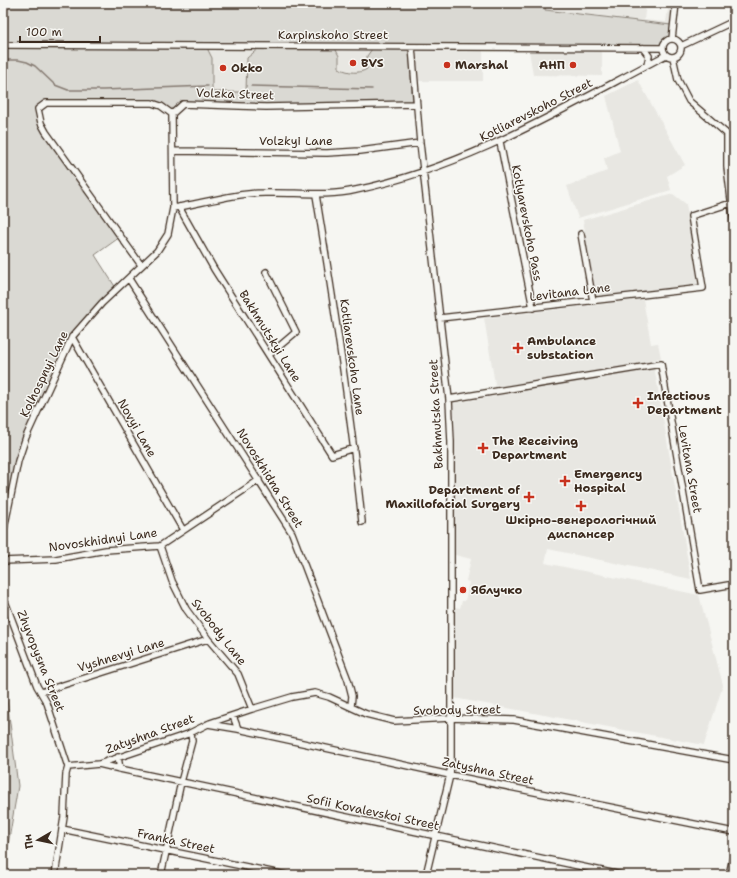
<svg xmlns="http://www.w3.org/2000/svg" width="737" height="878" font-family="'Shantell Sans',sans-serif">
<rect width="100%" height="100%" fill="#f6f6f2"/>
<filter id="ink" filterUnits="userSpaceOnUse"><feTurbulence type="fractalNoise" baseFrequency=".025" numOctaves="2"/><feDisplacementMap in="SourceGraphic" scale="8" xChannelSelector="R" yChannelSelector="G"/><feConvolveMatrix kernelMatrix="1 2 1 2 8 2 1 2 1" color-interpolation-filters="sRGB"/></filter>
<g filter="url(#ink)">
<path fill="#e8e7e2" d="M 546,3 L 646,3 L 644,20 L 666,22 L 669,3 L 673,3 L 671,25 L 545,10 Z
M 207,48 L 259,48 L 247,58 L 246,92 L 212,92 L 212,58 Z
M 335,48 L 372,49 L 367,56 L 367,69 L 362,72 L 345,72 L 339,68 L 339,56 Z
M 414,49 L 483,49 L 483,81 L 416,81 Z
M 529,50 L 602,50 L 602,76 L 533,75 Z
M 638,80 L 685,165 L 667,176 L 671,190 L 578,218 L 567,186 L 607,171 L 604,158 L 620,151 L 606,96 Z
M 673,194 L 686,204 L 698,284 L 596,297 L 583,220 Z
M 643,299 L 651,344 L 658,343 L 661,358 L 653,360 L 691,579 L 548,549 L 545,563 L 699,595 L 723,685 L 704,745 L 454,698 L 455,607 L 460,608 L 462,601 L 465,601 L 469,582 L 466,581 L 471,559 L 455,555 L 455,426 L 453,403 L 497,396 L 484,318 Z"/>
<path fill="#dad9d3" stroke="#8a8278" d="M 3,3 L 546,3 L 545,10 L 671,25 L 670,36 L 664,40 L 660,46 L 3,42 Z
M 3,47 L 207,48 L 212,58 L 212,92 L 246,92 L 247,58 L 259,48 L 335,48 L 339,56 L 339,68 C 348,73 359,74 367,69 L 367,56 L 372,49 L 409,49 L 413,104 L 266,107 L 183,104 L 172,114 L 161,106 L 46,103 L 38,109 L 41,123 L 120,237 L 95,255 L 116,288 L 80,326 L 26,437 L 3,534 Z
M 3,668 L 18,786 L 3,875 Z"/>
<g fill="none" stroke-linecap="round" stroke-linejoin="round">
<path stroke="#857a71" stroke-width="1.5" d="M 3,60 L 18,60 L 27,62 L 35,66 L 55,85 L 68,90 L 103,90 L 208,86
M 251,86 L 372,89"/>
<defs>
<path id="minor" d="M663 48a9 9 0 1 1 18 0a9 9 0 1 1-18 0Z
M 672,39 L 676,3
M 3,45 L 663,48
M 681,46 L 734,21
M 412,47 L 420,143 L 449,399 L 451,442 L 451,762 L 450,775 L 426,875
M 643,48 L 649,56 L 647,65
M 673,57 L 678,80 L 689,101 L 734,140
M 172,114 L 183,104 L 266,107 L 416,104
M 727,135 L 727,167 L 734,224
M 500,142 L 533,308
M 173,151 L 327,153 L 360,151 L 420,143
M 316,195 C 334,304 351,412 362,522
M 179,207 L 214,269 L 332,455 L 354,448
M 173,208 C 203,203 235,193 265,193 C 296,192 326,197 356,190 C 468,167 566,107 666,55
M 581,234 L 593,301
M 141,265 L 46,132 L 41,123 L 38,109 L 46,103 L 152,103 L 161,106 L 172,114
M 266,272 L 296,332 L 269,355
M 129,279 L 292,533 L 348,680 L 352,696 L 351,706
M 440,318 L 703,288 L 691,216 L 731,203
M 72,337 L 183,530
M 449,399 L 661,364 L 700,590 L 734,584
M 3,534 L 18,461 L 26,437 L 72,337 L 102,303 L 157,251 L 168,234 L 173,208 L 172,114
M 160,546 L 172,581 L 186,609 L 208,639 L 238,674 L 252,709
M 3,561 L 56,559 L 106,550 L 160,546 L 259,480
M 3,596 L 37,686 L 47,703 L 68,767 L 66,774 L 64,817 L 55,875
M 41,692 L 208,639
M 208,724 L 238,729 L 233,716
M 238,729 L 450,775 L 734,832
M 99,764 L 188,734 L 210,723 L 252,709 L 292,697 L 315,693 L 329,697 L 366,714 L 394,721 L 450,718 L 514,720 L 734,760
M 68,767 L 99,764 L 120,769 L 118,757
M 120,769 L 621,875
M 62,829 L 286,875
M 161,875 L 181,782 L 192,741 L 191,733
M 729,875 L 734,853"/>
</defs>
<use href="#minor" stroke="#3b2a1e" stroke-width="8"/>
<use href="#minor" stroke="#f6f6f2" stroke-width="5.5"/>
</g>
</g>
<g fill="#c8321e" stroke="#f6f6f2" stroke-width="1.5">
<circle cx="353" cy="63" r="4"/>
<circle cx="447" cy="65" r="4"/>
<circle cx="573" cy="65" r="4"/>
<circle cx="223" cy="68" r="4"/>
<path d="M516 342h4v4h4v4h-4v4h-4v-4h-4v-4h4z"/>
<path d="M636 397h4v4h4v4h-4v4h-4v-4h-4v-4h4z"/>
<path d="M481 442h4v4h4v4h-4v4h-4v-4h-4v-4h4z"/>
<path d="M563 475h4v4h4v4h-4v4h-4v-4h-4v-4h4z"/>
<path d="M527 491h4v4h4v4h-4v4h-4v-4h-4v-4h4z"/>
<path d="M579 500h4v4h4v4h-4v4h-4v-4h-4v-4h4z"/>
<circle cx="463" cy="590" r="4"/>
</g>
<g text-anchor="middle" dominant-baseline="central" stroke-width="3" stroke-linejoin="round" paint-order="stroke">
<g font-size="12" fill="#3b2a1e" stroke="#f6f6f2">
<text x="333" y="35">Karpinskoho Street</text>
<text transform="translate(235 94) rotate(2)">Volzka Street</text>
<text transform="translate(536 110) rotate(-27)">Kotliarevskoho Street</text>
<text x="296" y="141">Volzkyi Lane</text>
<text transform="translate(527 223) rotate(79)">Kotlyarevskoho Pass</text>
<text transform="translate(570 292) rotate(-7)">Levitana Lane</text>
<text transform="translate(270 336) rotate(58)">Bakhmutskyi Lane</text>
<text transform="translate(352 357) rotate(82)">Kotliarevskoho Lane</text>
<text transform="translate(44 374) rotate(-64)">Kolhospnyi Lane</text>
<text transform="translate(436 414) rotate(-93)">Bakhmutska Street</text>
<text transform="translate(137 428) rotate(60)">Novyi Lane</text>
<text transform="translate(690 469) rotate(80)">Levitana Street</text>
<text transform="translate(270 478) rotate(58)">Novoskhidna Street</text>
<text transform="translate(103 540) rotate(-8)">Novoskhidnyi Lane</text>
<text transform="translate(219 632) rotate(52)">Svobody Lane</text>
<text transform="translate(121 655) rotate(-17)">Vyshnevyi Lane</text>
<text transform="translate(41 661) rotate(68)">Zhyvopysna Street</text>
<text transform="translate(457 710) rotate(-1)">Svobody Street</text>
<text transform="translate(150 734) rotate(-20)">Zatyshna Street</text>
<text transform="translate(488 771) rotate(12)">Zatyshna Street</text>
<text transform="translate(373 812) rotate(12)">Sofii Kovalevskoi Street</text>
<text transform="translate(176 841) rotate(12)">Franka Street</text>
</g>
<g font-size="12" font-weight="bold" fill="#3b2a1e" stroke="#f6f6f2" text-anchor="start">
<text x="361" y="63">BVS</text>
<text x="455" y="65">Marshal</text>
<text x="565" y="65" text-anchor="end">АНП</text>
<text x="231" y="68">Okko</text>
<text x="527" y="341">Ambulance<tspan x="527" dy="14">substation</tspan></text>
<text x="647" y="396">Infectious<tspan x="647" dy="14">Department</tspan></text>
<text x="492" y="441">The Receiving<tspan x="492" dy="14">Department</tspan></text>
<text x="574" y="474">Emergency<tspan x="574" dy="14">Hospital</tspan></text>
<text x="520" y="490" text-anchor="end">Department of<tspan x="520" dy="14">Maxillofacial Surgery</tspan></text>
<text x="581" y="520" text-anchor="middle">Шкірно-венерологічний<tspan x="581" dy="14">диспансер</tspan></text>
<text x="471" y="590">Яблучко</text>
</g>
</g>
<rect width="737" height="878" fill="none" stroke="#f6f6f2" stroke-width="16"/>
<rect x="8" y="8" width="721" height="862" fill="none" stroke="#3b2a1e" stroke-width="1.5" filter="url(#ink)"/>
<g transform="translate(38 840) rotate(261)" stroke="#f6f6f2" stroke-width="3" paint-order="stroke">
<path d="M0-3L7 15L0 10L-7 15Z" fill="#3b2a1e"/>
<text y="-6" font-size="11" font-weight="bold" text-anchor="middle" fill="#3b2a1e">Пн</text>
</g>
<path d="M20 36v6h80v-6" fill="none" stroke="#3b2a1e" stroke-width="2"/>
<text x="26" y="36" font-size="12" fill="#3b2a1e" stroke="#f6f6f2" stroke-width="3" paint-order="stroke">100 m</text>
</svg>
